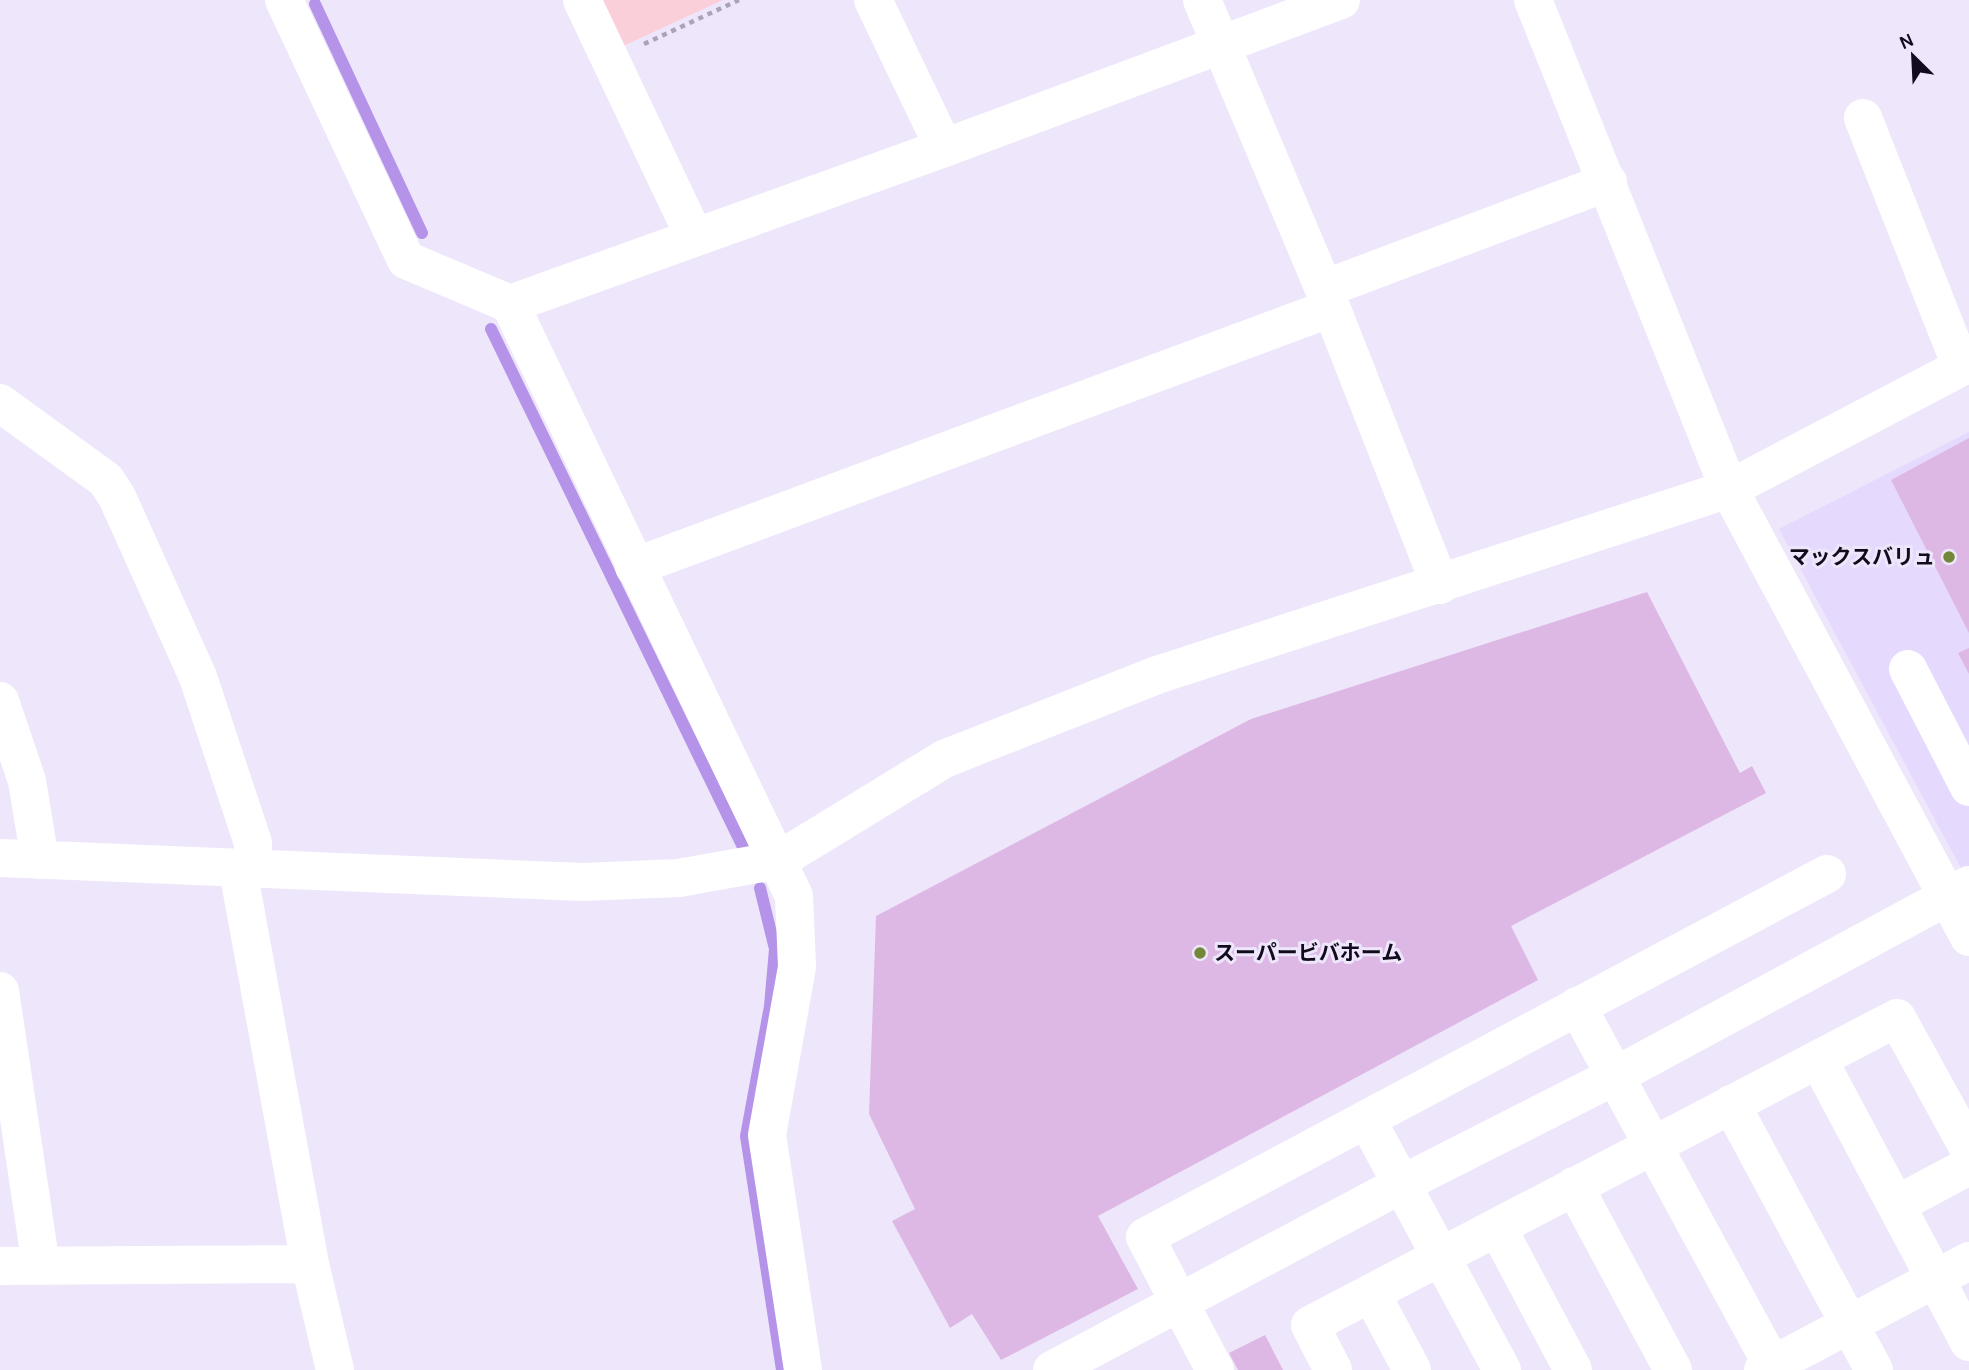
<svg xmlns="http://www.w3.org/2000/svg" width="1969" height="1370" font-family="Karla,'Noto Sans JP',sans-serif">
<rect width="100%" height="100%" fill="#eee7fc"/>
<path fill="#e5d9fd" d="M 1969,432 L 1969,883 L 1779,529 Z"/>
<path fill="#fbcfda" d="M 599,0 L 723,0 L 621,47 Z"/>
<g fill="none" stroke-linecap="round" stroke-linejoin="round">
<path stroke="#b593e8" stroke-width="12" d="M 315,4 L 422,233
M 491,329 L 743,847
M 760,888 L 775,949 L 770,1006 L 746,1136 L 782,1370"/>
</g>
<path fill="#deb8e4" d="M 1969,438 L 1969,633 L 1891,480 Z
M 1647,592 L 1740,773 L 1752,766 L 1766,793 L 1511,926 L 1538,980 L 1098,1216 L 1138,1289 L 1001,1360 L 972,1314 L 950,1328 L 892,1221 L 915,1209 L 869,1114 L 876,916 L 1251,719 Z
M 1969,648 L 1969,674 L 1958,653 Z
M 1265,1335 L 1283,1370 L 1238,1370 L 1229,1353 Z"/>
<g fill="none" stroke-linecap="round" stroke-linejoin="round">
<path stroke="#aba4b8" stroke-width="4.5" stroke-dasharray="5 5" stroke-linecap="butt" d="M 644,44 L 739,0"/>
<path stroke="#fff" stroke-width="38" d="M 284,0 L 406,260 L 510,304 L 794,896 L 797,967 L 767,1135 L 803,1370
M 582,0 L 694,236
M 873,0 L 944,148
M 1202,0 L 1324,289 L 1440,585
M 1533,0 L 1729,489 L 1969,937
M 1863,118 L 1961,366
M 1324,289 L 1608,182
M 510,304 L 944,148 L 1341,0
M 0,403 L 106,480 L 117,497 L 198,677 L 253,843 L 253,870
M 634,567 L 1331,308
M 1908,669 L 1969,787
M 0,701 L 27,781 L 40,860
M 0,858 L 583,882 L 679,878 L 779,860 L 944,759 L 1157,675 L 1729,489 L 1969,363
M 238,870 L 310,1264 L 335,1370
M 0,991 L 41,1266
M 1577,1006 L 1775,1370
M 1818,1059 L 1969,1342
M 1731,1104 L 1874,1370
M 1367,1120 L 1502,1370
M 1574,1186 L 1673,1370
M 1896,1205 L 1969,1166
M 1497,1227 L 1573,1370
M 0,1266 L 310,1264
M 1371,1293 L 1412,1370
M 1052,1370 L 1402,1184 L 1615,1076 L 1969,885
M 1215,1370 L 1145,1237 L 1827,874
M 1333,1370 L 1310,1325 L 1897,1018 L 1969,1149
M 1763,1370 L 1969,1261"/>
</g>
<g fill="#728737" stroke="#eee7fc" stroke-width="2.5">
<circle cx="1949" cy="557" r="7"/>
<circle cx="1200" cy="953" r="7"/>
</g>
<g text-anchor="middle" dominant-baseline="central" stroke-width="6" stroke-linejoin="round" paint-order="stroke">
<g font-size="21" font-weight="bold" fill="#120b1d" stroke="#eee7fc" text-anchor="end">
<text x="1935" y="557">マックスバリュ</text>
<text x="1214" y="953" text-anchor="start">スーパービバホーム</text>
</g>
</g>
<g transform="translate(1913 56) rotate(336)" stroke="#eee7fc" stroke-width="5" paint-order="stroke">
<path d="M0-5L12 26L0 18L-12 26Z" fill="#120b1d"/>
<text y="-10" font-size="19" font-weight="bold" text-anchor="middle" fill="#120b1d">N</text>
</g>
</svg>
